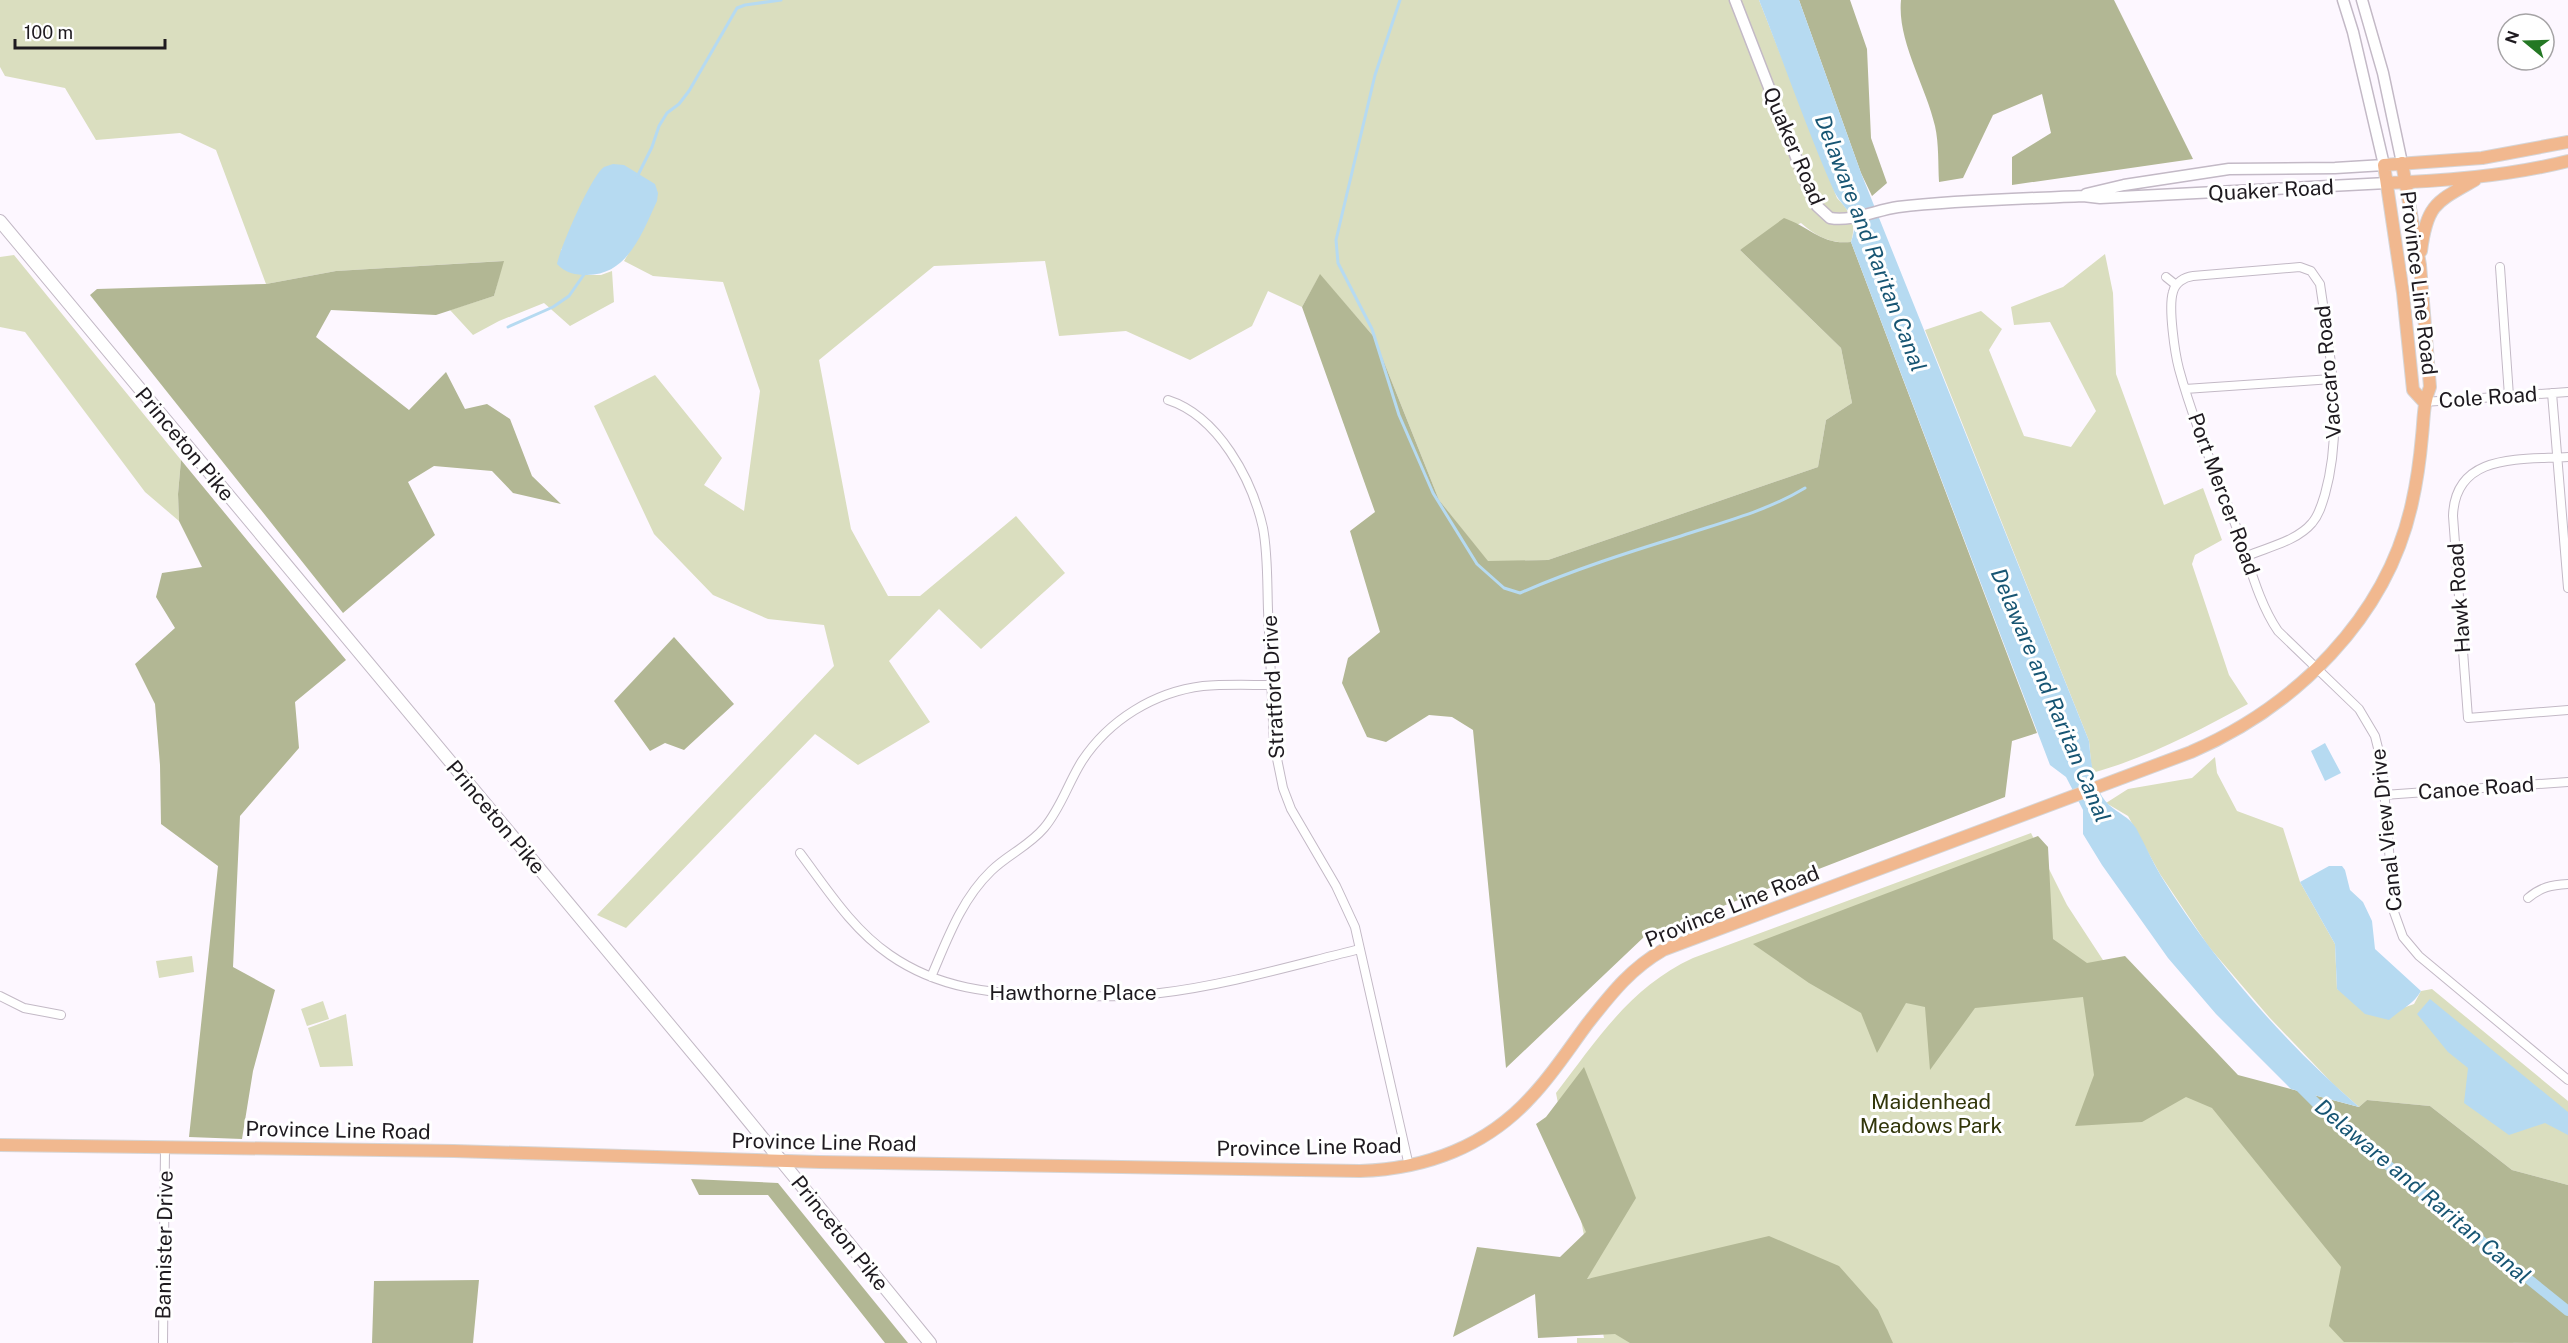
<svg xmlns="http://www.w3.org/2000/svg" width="2568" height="1343" font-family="'Public Sans',sans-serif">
<rect width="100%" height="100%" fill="#fdf7ff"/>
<path fill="#dadebf" d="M0 0H1759L1837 198C1850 211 1857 223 1851 242 1830 244 1816 236 1801 223L1740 250 1841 348 1852 403 1826 420 1818 467 1548 560 1488 562 1439 500 1374 337 1320 275 1302 307 1268 291 1252 326 1190 360 1126 331 1059 336 1045 261 934 266 819 360 851 529 888 596H920L1016 516 1065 573 981 649 939 609 889 661 930 722 858 765 815 734 626 928 597 915 834 666 824 625 768 619 713 595 654 534 594 406 655 375 722 458 704 485 744 511 760 391 723 282 653 276 624 261 645 226 566 243 561 250 583 275H601L612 271 614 302 570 326 544 303 499 321 473 335 450 310 494 296 503 261 336 271 266 284 216 150 180 133 96 140 65 88 5 76 0 67Z
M2105 254 2113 293 2116 374 2164 505 2203 488 2222 540 2195 555 2192 564 2229 675 2248 704C2198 731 2147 758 2092 773L2089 741 1925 330 1981 311 2002 329 1989 350 2024 436 2071 447 2096 411 2050 322 2014 325 2011 307 2063 287Z
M14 255 181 460 178 494 179 521 145 492 25 332 0 327V257Z
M2215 757 2217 773 2237 811 2283 828 2300 882 2335 944 2337 989 2400 1009 2414 1004 2421 991 2432 989 2568 1101V1185L2512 1170 2430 1106 2367 1100 2359 1107 2333 1084 2269 1017 2209 947 2160 874 2128 816 2106 803 2128 789 2192 778Z
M2031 833 2067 905 2118 983 2514 1343H1577V1338H1604L1592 1278 1586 1279 1591 1271 1556 1093C1597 1040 1630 987 1693 958Z
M192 956 194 972 159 978 156 961Z
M323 1001 329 1019 307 1026 301 1009Z
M346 1014 353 1066 320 1067 308 1028Z"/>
<path fill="#b2b794" d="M1799 0H1850L1867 49 1871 138 1887 183 1872 196 1861 173Z
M1901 0H2114L2193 159 2012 185V157L2051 133 2042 94 1993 115 1963 178 1939 182C1938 164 1939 144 1935 126 1926 86 1897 41 1901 0Z
M1784 218C1810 227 1821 245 1851 242L2037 733 2012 741 2005 797 1645 936 1506 1068 1473 730 1452 717 1429 715 1386 742 1367 737 1342 683 1348 658 1380 632 1350 531 1375 512 1302 307 1320 274 1374 337 1439 500 1488 561 1548 560 1818 467 1826 420 1852 403 1841 348 1740 250Z
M504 261 494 296 436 315 331 310 316 337 409 410 446 372 465 409 487 404 510 419 532 476 561 504 513 493 492 471 434 466 408 482 435 535 343 613 90 295 97 289 266 284 336 271Z
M181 460 346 660 295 702 299 748 240 816 233 967 275 990 253 1071 242 1139 189 1137 218 866 161 824 160 765 155 704 135 664 175 628 156 597 162 573 202 567 179 521 178 494Z
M674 637 734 704 684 750 665 743 650 751 614 701Z
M2038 836 2048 847 2053 939 2087 963 2125 956 2238 1075 2359 1107 2367 1100 2430 1106 2512 1170 2568 1185V1343L2344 1342 2329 1326 2341 1267 2212 1108 2186 1097 2142 1122 2075 1126 2094 1075 2083 997 1975 1008 1930 1070 1925 1007 1906 1003 1877 1053 1861 1013 1809 983 1753 944Z
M1584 1067 1636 1198 1587 1279 1769 1236 1839 1266 1878 1310 1893 1343H1630L1615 1334 1538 1338 1535 1294 1453 1337 1477 1247 1560 1257 1586 1232 1536 1124 1546 1117Z
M691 1179 778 1183 908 1343H885L768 1195H699Z
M479 1280 473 1343H372L374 1281Z"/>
<path fill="#b6daf1" d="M1759 0H1799L1861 173 2089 741C2091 762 2093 790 2109 805 2119 814 2128 816 2136 828 2145 844 2152 861 2161 876 2214 962 2283 1041 2359 1107L2291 1089 2216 1014 2168 958 2102 865 2083 834V810L2066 777 2050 765 1851 242C1861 214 1843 211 1833 189 1806 127 1784 63 1759 0Z
M613 164 624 165 655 184 658 193 657 201C642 233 628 275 587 275 576 275 565 273 557 264 560 248 591 176 604 167 605 167 612 164 613 164Z
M2325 743 2341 773 2325 781 2311 751Z
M2329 866H2342L2345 870 2350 890 2363 902 2372 921 2375 949 2421 991C2413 1005 2401 1009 2389 1020L2365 1014 2337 989 2335 944 2300 882Z
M2430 999 2568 1112V1135L2545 1123 2509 1135 2464 1103 2468 1068 2448 1052 2417 1014Z"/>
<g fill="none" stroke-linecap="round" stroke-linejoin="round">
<path stroke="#b6daf1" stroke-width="3" d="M1400 0 1375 75 1336 240 1338 263 1372 329 1399 415 1433 493 1477 564 1504 588 1520 593C1573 570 1626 553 1681 536 1723 522 1767 511 1805 488
M637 177 652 147 659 126 667 113 679 104 689 91 737 8 745 5 781 0
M508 327 553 307 569 296 585 273"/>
<path stroke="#b6daf1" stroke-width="10" d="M2297 1084 2337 1124 2568 1311"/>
<g stroke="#c3b9c6" stroke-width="10">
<path id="minor" d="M2500 267 2509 396
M2166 277 2176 285
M2185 389 2332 379
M2552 393 2568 588
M1168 400C1218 416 1252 479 1263 528 1268 555 1267 583 1268 610 1270 655 1272 699 1274 744L1283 788 1291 809 1336 886 1355 927 1409 1166
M2424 402 2568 392
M2568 457C2522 460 2455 452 2453 516L2468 718 2568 710
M2247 556C2268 547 2297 541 2312 523 2319 515 2322 504 2325 494 2344 426 2330 353 2320 284L2311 271 2300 267 2193 276C2184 277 2175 283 2173 292 2168 307 2175 354 2179 369 2194 424 2217 476 2237 529 2249 562 2258 602 2278 631L2359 709 2375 736 2382 764 2394 912 2403 937 2419 956 2568 1080
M2384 795 2568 782
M800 853C827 889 852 929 890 955 939 989 992 994 1051 995 1087 996 1124 998 1160 993 1227 985 1294 965 1360 949
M2528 898C2541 887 2551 885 2568 884
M931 977C947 940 961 900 991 871 1007 855 1029 846 1044 828 1061 808 1068 783 1082 761 1109 720 1154 692 1203 686 1225 684 1249 685 1271 685
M0 996 24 1008 61 1015
M163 1343 165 1148"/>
</g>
<g stroke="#c3b9c6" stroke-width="13">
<path id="tertiary" d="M1735 0 1808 188 1817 206 1830 218C1852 222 1876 210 1898 207 1959 200 2021 199 2083 196L2100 198 2387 183
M2362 0 2383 73 2402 163
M2086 194 2124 185 2229 169 2335 168 2384 165 2353 32 2343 0"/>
</g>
<g stroke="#c3b9c6" stroke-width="14">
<path id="secondary" d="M0 221 717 1082 930 1343"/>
</g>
<g stroke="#d6d6d7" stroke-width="14">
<path id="primary" d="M2387 183C2448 181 2509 176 2568 161
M2421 251C2427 204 2436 202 2475 180
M2424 402 2413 390 2403 293 2384 165 2482 158 2568 142
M0 1145 454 1151 820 1162 1360 1171C1426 1169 1487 1146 1532 1096 1553 1074 1570 1047 1588 1023 1611 994 1630 969 1663 950L2191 752C2295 707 2387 618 2412 503 2417 481 2420 459 2422 436 2424 418 2423 404 2430 387L2420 265 2402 163"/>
</g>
<use href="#minor" stroke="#fff" stroke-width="8"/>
<use href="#tertiary" stroke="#fff" stroke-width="10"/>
<use href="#secondary" stroke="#fff" stroke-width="12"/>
<use href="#primary" stroke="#f1b88f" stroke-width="12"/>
</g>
<g text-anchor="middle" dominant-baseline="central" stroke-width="6" stroke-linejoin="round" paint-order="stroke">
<g font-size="21" fill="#1e1a1f" stroke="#fff">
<text transform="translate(1794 146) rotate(67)">Quaker Road</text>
<text transform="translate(2271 190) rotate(-3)">Quaker Road</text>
<text transform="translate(2419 283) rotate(83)">Province Line Road</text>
<text transform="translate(2328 372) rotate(-95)">Vaccaro Road</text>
<text transform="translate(2488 397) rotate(-4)">Cole Road</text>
<text transform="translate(185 444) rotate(50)">Princeton Pike</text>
<text transform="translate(2224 494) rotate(70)">Port Mercer Road</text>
<text transform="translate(2459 598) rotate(-94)">Hawk Road</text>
<text transform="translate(1273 687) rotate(-93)">Stratford Drive</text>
<text transform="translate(2476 788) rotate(-4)">Canoe Road</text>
<text transform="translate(496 817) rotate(50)">Princeton Pike</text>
<text transform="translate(2386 830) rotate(-96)">Canal View Drive</text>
<text transform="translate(1732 906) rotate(-22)">Province Line Road</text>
<text x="1073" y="992">Hawthorne Place</text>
<text transform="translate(338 1130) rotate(1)">Province Line Road</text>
<text transform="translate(824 1142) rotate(1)">Province Line Road</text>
<text transform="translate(1309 1147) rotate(-1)">Province Line Road</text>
<text transform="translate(840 1233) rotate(51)">Princeton Pike</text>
<text transform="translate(164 1245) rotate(-89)">Bannister Drive</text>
</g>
<g font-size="21" fill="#32360a" stroke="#fff">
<text x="1931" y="1101">Maidenhead<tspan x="1931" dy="24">Meadows Park</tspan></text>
</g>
<g font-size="22" font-style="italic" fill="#175573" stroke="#fff">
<text transform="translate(1871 243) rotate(69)">Delaware and Raritan Canal</text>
<text transform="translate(2051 695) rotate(67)">Delaware and Raritan Canal</text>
<text transform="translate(2423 1191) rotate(40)">Delaware and Raritan Canal</text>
</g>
</g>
<g transform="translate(2526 42) rotate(289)"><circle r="28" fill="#ffffff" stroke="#a5a3a5" stroke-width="1.5"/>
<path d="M0-4.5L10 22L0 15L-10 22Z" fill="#247824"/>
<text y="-9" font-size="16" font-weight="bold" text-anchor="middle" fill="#1e1a1f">N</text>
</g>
<path d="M15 39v9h150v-9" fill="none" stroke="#1e1a1f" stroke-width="3"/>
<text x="24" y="39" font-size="18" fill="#1e1a1f" stroke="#ffffff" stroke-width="4.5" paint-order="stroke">100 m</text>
</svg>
